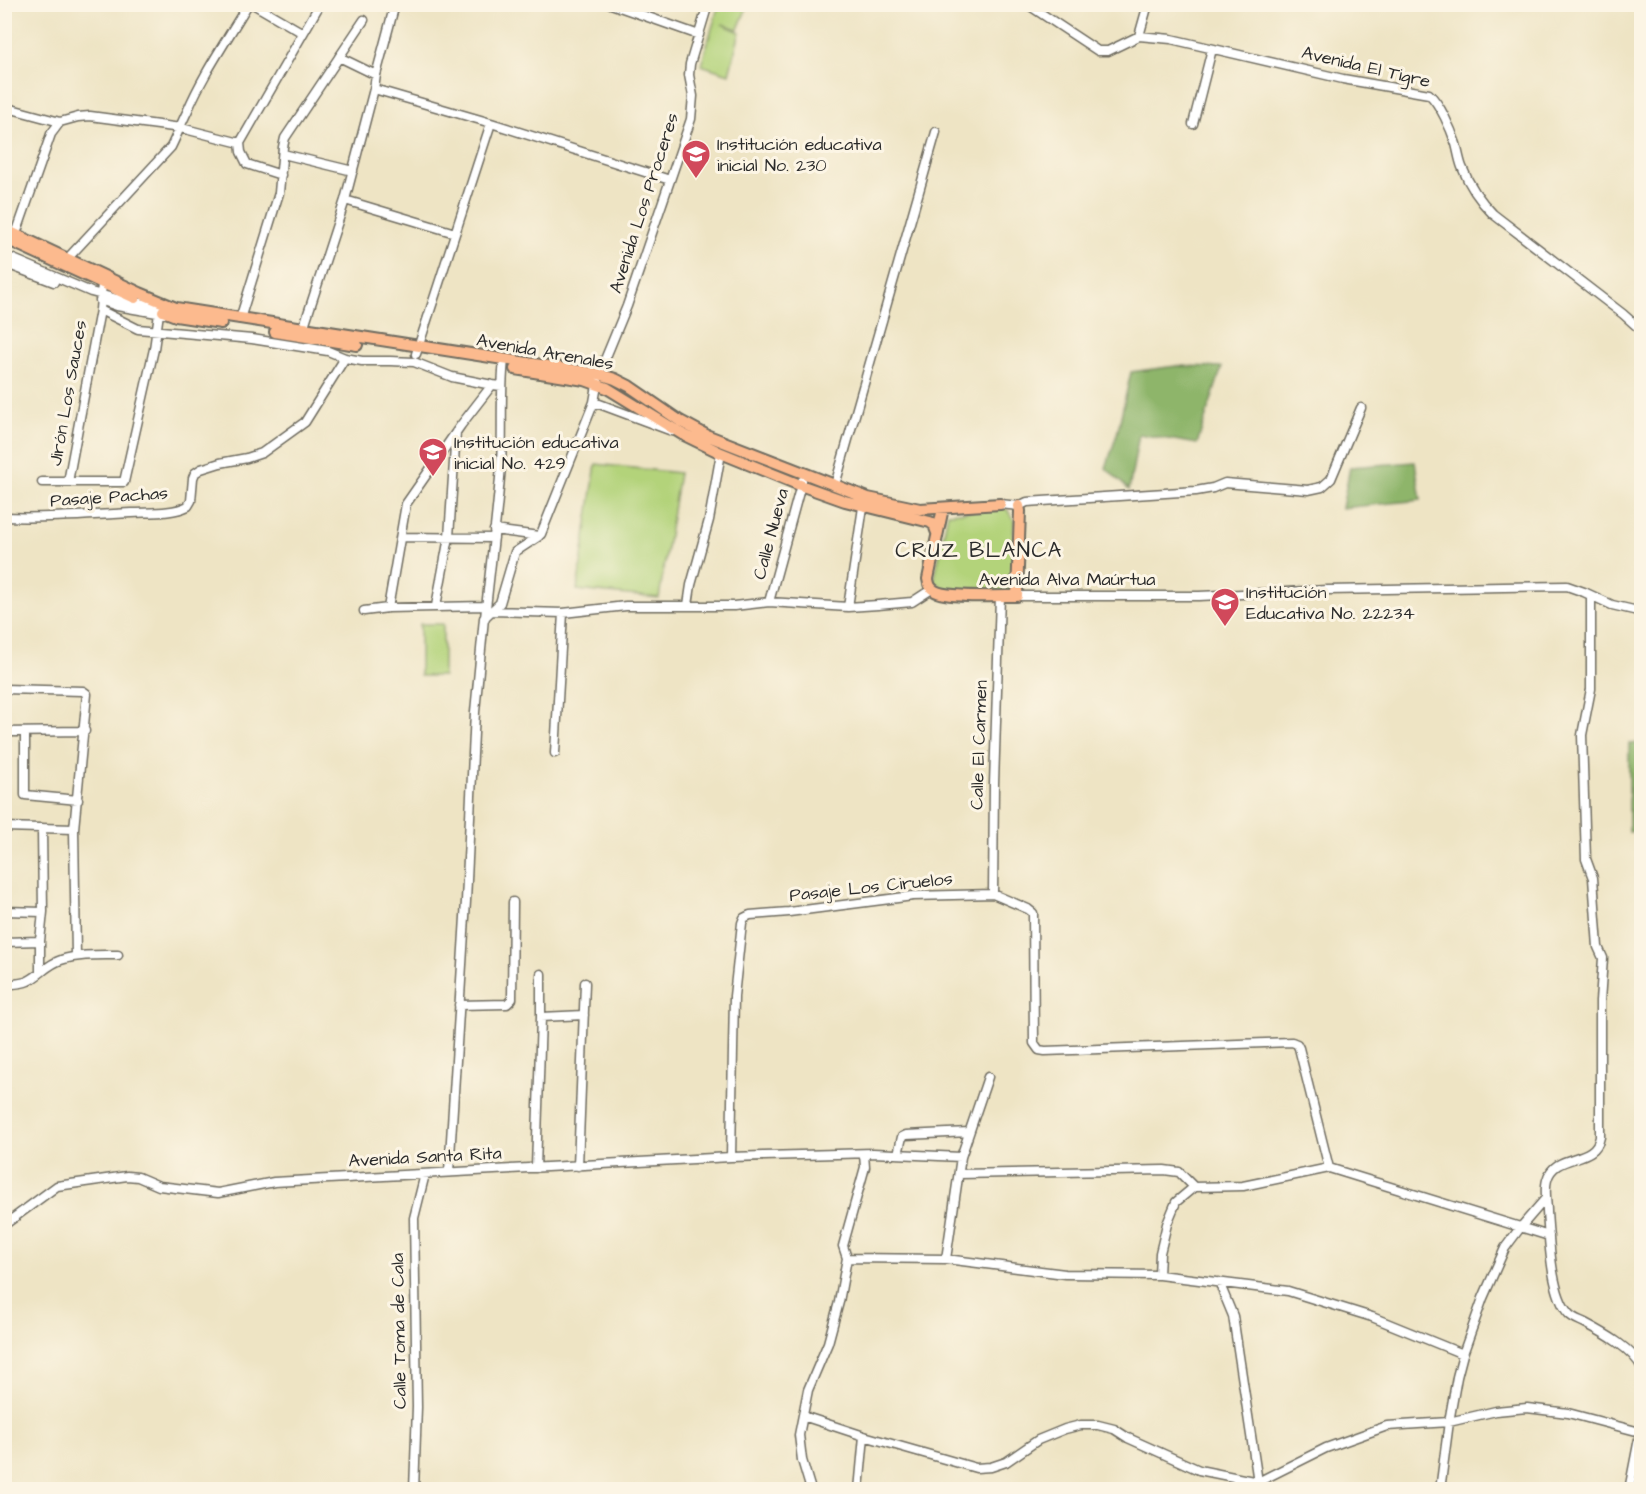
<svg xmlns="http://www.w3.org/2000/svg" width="1646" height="1494" font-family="'Architects Daughter',sans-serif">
<rect width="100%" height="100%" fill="#fcf5e5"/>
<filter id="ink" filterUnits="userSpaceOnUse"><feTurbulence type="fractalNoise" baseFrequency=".0167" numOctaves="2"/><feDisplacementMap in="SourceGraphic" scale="12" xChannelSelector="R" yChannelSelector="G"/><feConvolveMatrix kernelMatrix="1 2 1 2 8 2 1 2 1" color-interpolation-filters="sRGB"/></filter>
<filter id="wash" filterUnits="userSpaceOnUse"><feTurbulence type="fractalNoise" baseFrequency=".008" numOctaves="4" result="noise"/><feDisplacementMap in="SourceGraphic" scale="24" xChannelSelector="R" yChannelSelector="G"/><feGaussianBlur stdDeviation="1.35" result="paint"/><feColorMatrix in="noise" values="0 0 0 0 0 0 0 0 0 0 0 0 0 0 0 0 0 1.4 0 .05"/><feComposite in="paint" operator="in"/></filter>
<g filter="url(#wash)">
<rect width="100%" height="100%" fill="#eee4c4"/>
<path fill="#b3d37a" stroke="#6f7f52" stroke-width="1.5" d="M719 5H748L738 29 722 24 740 32 729 74 701 65Z
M596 464 679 473 659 598 577 590Z
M1006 508 1014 520 1011 592 945 589 934 581 948 513Z
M420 624H443V676H420Z"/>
<path fill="#8eb56a" stroke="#5c704a" stroke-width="1.5" d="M1176 366 1222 367 1197 444 1139 434 1129 490 1106 468 1117 434 1131 372Z
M1415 462 1421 500 1342 508 1350 467Z
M1641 743V830L1629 832V744Z"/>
</g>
<g filter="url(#ink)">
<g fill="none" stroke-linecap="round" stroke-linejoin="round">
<g stroke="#6f6c61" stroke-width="11">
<path id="minor" d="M253 4 303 33
M611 4 699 35
M1027 4 1098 51H1108L1139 36 1171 39 1343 79 1429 94C1440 104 1451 129 1456 144 1458 151 1459 159 1462 167 1469 185 1479 200 1493 214L1623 314 1642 331
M1139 36 1148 4
M339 57 376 75
M374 89 491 123 670 180
M4 107 60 122 78 117 90 116 181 128 240 143
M1193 124 1212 49
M240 143 320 4
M240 143 241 152 247 164 281 175
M283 154 353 171
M345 200 455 233
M16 234 51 134 60 122
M4 255 91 292 117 299 164 307
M68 258 171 147C177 135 181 124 187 112 203 74 227 40 248 4
M4 263 54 282
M100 300 117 306 163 314
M100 310 138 329 252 339 328 351 345 358 362 361H390L414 362 452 377 492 385
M240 319 279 193 283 147 285 138 364 20
M303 329 345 200 374 89 376 75 395 4
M416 354 491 123
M594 402 672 431
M42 482H124L154 349 160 306
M68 482 100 310 102 283
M835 485 936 132
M1000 504 1019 506 1027 502 1196 491 1213 488 1225 483 1308 490 1322 487 1331 479 1361 408
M4 517C47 519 89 515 132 513 150 512 172 514 188 506L191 501 193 478 195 473 201 469 220 463 247 458 262 453 305 422 345 358
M494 530 539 536
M401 537 494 538
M1017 596H1199L1328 590 1567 586 1584 592 1612 605 1642 612
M1591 596V689L1582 735 1586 859 1593 878 1598 947 1603 958 1600 1001V1137C1595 1165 1554 1152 1547 1180 1544 1190 1547 1202 1547 1212 1549 1238 1551 1295 1569 1314 1574 1319 1579 1320 1585 1323 1604 1333 1633 1349 1642 1368
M769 602 802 481
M688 605 691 585 709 520 721 453
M436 606 449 537 456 432
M848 607 863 507
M388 608 406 504 461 425 492 385 502 386
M364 611 388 608 485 606
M493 611 563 613 626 606H734L769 602 848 607 878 605 912 602 932 589
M485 618C490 568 497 517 501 466 503 431 500 395 504 360
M4 689 83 691 87 694 74 829 76 956
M4 732 85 731
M25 732V795L78 800
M555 753 563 613
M4 827 74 829
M993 894 994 784 1000 596
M4 911 43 912
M4 942 40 941
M40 972V941L43 912 42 828
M4 985C12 984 21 984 28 981 40 975 48 964 61 960 79 954 99 955 118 955
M459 1005 507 1004 512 999 513 902
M541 1017 584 1015
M898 1154 902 1137 906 1135 969 1132
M731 1157 734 996 742 923 744 918 750 915 789 912 913 896 993 894 1028 909 1033 913 1034 1043 1039 1050 1045 1051 1292 1042 1297 1044 1299 1048 1329 1168
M578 1166 585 983
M536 1168 541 1017V974
M449 1172 466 901 475 712 484 618 500 603 515 552 538 537 541 534 594 402 599 374 627 306 691 119 693 96 689 75 690 64 708 4
M959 1174 1164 1170 1179 1172 1194 1187
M4 1225 57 1186 127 1176 138 1177 159 1186 218 1193 274 1182 731 1157 873 1153 961 1157
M847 1258 946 1259 1065 1274 1159 1275 1288 1291 1372 1317 1463 1354
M946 1259 961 1157 988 1077
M1159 1275 1160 1253 1167 1224 1176 1202 1194 1187 1243 1186 1329 1168 1549 1236
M1219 1282 1233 1316 1258 1482V1490
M803 1416 864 1436 976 1468 991 1467 1006 1462 1038 1440 1065 1429 1081 1425H1098L1114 1429 1128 1438 1199 1470 1258 1482 1326 1448 1387 1426 1449 1422 1496 1411 1527 1408 1568 1413 1640 1432
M414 1490 417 1407 414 1218 425 1174
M811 1490 802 1460 799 1435 808 1390 828 1343 839 1302 847 1258 843 1246 865 1167 864 1154
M859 1490 864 1436
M1440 1490 1449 1422 1457 1377 1463 1354 1483 1298 1505 1248 1520 1228 1546 1198
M1629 1490 1642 1423"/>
</g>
<g stroke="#6f6c61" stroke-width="14">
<path id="major" d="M4 229 140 293 176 308 599 374 615 379 629 386 680 421 706 435 868 498 920 509 1000 504
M4 238 135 298
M163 311 176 316 221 323
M275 332 357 345
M515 369 585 380 607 388 682 434 721 453 800 485 845 501 930 522 934 525 937 533
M943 508 928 579C929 585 930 588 935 591 946 598 1001 596 1017 596L1020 511 1019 506"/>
</g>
<use href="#minor" stroke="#fff" stroke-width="8"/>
<use href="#major" stroke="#fcba8e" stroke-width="10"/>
</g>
</g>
<defs>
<g id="school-pin" transform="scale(1.5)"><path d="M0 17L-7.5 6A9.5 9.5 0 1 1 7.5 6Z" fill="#d1495b" stroke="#fcf5e5"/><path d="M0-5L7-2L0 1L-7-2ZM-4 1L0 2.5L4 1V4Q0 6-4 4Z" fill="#fff"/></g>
</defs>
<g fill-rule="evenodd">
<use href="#school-pin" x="696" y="154"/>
<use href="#school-pin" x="433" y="452"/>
<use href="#school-pin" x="1225" y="602"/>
</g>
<g text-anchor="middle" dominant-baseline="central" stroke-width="6" stroke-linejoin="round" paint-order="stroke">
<g font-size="18" fill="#2b2b2b" stroke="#fcf5e5">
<text transform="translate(1366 67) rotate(13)">Avenida El Tigre</text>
<text transform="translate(644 203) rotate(-72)">Avenida Los Proceres</text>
<text transform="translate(545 352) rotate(10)">Avenida Arenales</text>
<text transform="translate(68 393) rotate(-80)">Jirón Los Sauces</text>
<text transform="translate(109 497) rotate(-4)">Pasaje Pachas</text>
<text transform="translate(771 534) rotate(-75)">Calle Nueva</text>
<text x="1067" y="579">Avenida Alva Maúrtua</text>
<text transform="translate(979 745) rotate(-88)">Calle El Carmen</text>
<text transform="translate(871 887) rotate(-6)">Pasaje Los Ciruelos</text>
<text transform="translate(425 1157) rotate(-3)">Avenida Santa Rita</text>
<text transform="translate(399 1331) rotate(-91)">Calle Toma de Cala</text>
</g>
<g font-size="18" fill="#2b2b2b" stroke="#fcf5e5" text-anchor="start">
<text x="717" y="144">Institución educativa<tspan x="717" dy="21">inicial No. 230</tspan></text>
<text x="454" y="442">Institución educativa<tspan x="454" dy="21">inicial No. 429</tspan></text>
<text x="1246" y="592">Institución<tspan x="1246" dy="21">Educativa No. 22234</tspan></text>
</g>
<g font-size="21" letter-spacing="1.5" fill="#2b2b2b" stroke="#fcf5e5">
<text x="979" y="550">CRUZ BLANCA</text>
</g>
</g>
<rect width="1646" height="1494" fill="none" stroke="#fcf5e5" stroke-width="24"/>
</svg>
